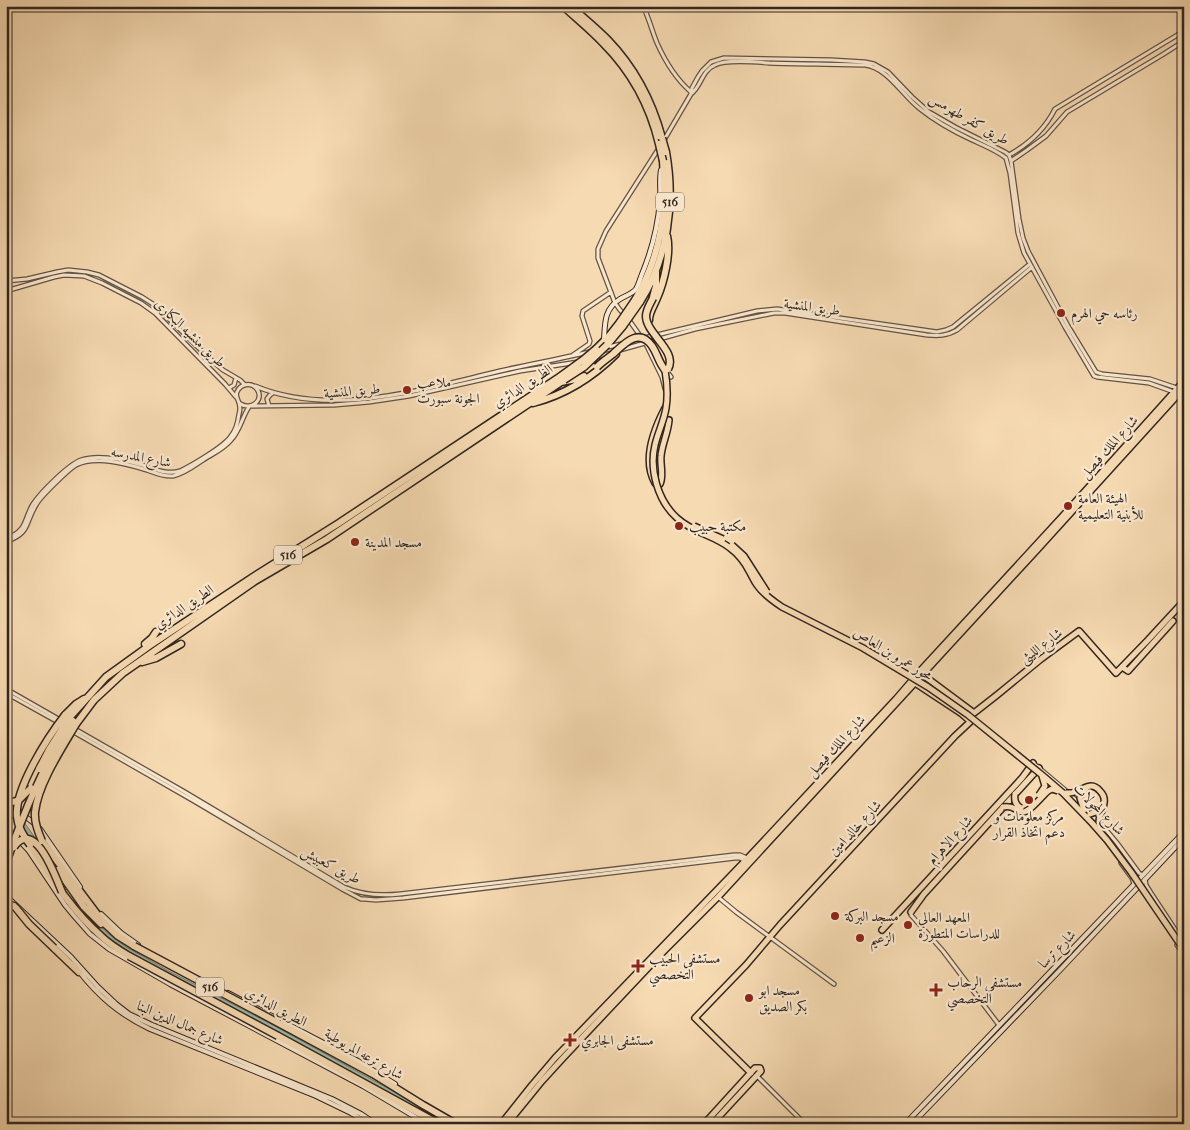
<svg xmlns="http://www.w3.org/2000/svg" width="1190" height="1130" font-family="'IM FELL French Canon',Amiri,serif">
<rect width="100%" height="100%" fill="#f6dab2"/>
<filter id="stains"><feTurbulence type="fractalNoise" baseFrequency=".004" numOctaves="4"/><feColorMatrix values="0 0 0 0 .2 0 0 0 0 .09 0 0 0 0 .02 0 0 0 .5 -.17"/></filter>
<radialGradient id="worn" r=".72"><stop offset=".6" stop-color="#630" stop-opacity="0"/><stop offset="1" stop-color="#630" stop-opacity=".3"/></radialGradient>
<path fill="#9dbba8" stroke="#737f72" d="M6 808 12 809 19 815 86 910 98 924 110 935 126 947 167 970 271 1024 391 1090 447 1124H439L171 977 116 944 98 931 85 915 56 873 13 815 6 812Z"/>
<g fill="none" stroke-linecap="round" stroke-linejoin="round">
<g stroke="#645345" stroke-width="5.5">
<path id="tertiary" d="M643 6C649 18 652 31 657 43 665 61 676 79 691 92
M691 94C701 87 702 70 715 65 727 59 755 62 769 63 801 64 833 64 865 65 888 68 902 95 919 108 935 121 953 131 972 140 983 145 996 150 1006 158L1010 173 1018 233 1024 253 1065 327 1094 376 1097 377 1149 383 1174 392
M664 140 691 94 692 88 698 77 702 71 711 62 724 58 831 60 865 62 874 64 888 72 912 97 929 112 955 127 1005 152 1009 155 1011 161 1019 219 1023 238 1028 251 1068 326 1096 372 1102 374 1150 379 1177 388
M1009 155C1029 144 1045 129 1055 109L1184 31
M1011 161 1027 150 1046 136 1067 112 1162 55 1184 41
M6 281 27 279 57 272 68 270 87 272 99 275 142 297 156 306 209 358 223 370 240 380 245 385
M6 291 54 277 64 275 84 276 102 283 141 303 155 313 225 384 236 397
M625 315 620 310 615 303 598 258V249L606 231 659 148
M629 320 641 337
M644 338 757 311 777 309 937 332 946 330 953 327 1030 264
M645 342 662 377 665 389
M608 347 621 344
M620 350 695 329 774 313H785L927 335C938 336 947 336 957 330L1032 267
M573 355 589 344 590 341 582 316 583 311 611 292
M596 357 612 353
M665 374 668 373 671 377
M255 386C332 418 423 389 500 371 530 364 560 359 589 352
M229 388 234 385 236 378
M252 406 334 405 369 402 409 396 520 371 578 362
M269 406 267 399 270 395 273 393
M6 539C28 530 23 521 33 504 41 492 68 465 81 460 99 454 125 460 142 465 155 469 166 475 180 471 191 466 225 446 231 436 236 430 238 422 239 414 240 411 240 406 239 403 238 399 235 396 237 392 240 384 251 382 256 388 266 399 251 412 239 403
M6 542C31 532 24 525 36 505 40 497 68 470 76 465 96 455 127 464 147 470 155 473 164 477 173 476 184 474 194 466 203 460 212 454 224 449 231 440 240 431 242 417 249 407
M6 689 62 721
M6 693 58 722
M73 728 183 791 344 887C362 895 381 896 400 894L734 855H740L747 858
M72 731 194 801 342 889 361 899H364L376 900 403 898 735 858H740L745 861
M1033 763 1064 789 1102 825 1117 843 1139 873 1143 875
M1121 863 1132 878 1134 884
M1145 879 1146 885 1151 893 1184 943
M718 897 736 912 834 984
M911 912V915L943 951 999 1025
M1177 945 1184 954
M757 1076 805 1124"/>
</g>
<g stroke="#332621" stroke-width="6">
<path id="secondary" d="M604 340C605 323 604 309 620 299 625 296 632 294 636 289 639 284 640 279 642 274 652 250 658 227 660 200 661 190 659 180 661 170
M6 804 26 817 35 824
M6 824 15 809
M6 829 16 837 29 851 65 905 75 917 90 934 109 949 170 984 363 1086 427 1124
M40 829 80 887
M6 896 71 957 98 987 116 1004 129 1014 150 1024 332 1099 361 1114 376 1124
M101 914 121 933 138 945
M78 970C99 997 119 1014 150 1029L316 1096 351 1113 369 1124
M228 993 358 1061 395 1084
M905 1124 1184 832
M912 1124 1061 969 1184 838"/>
</g>
<g stroke="#332621" stroke-width="8">
<path id="primary" d="M655 483C642 460 654 429 665 408
M660 484C664 476 660 465 661 456 662 444 668 433 669 420
M1122 667 1128 671 1173 621
M923 675 974 713 997 695 1041 659 1079 631 1116 673 1148 640 1184 601
M911 912 924 894 1039 768
M882 930 1022 778 1033 763
M751 1073 695 1018 746 965 780 925 955 736 970 722V721L962 714 915 683
M501 1124 532 1085 555 1058 745 861 896 699 921 670 1060 519 1184 381
M507 1124 542 1081 563 1058 662 953 718 897 1037 550 1184 388
M704 1124 755 1068H760L761 1071 712 1124"/>
</g>
<g stroke="#332621" stroke-width="9">
<path id="motorway" d="M563 6C576 18 591 30 603 43 631 71 650 106 659 144
M570 6C583 17 596 28 608 40 635 68 652 101 662 138
M653 297 656 286V272
M635 300C661 255 667 212 663 161
M640 302C668 258 675 203 666 152
M649 320C649 312 654 306 657 298 664 282 671 253 667 236
M607 345 623 326
M596 349 609 336 620 322
M561 382 576 379 584 376
M533 403C564 395 593 377 616 354
M145 644 152 638 156 632
M142 662 156 658 181 644
M65 715 76 704 84 699
M69 718 106 677 149 646 253 577 339 523 561 376
M76 724 94 700 123 673 255 581 327 539 564 380
M42 841 103 922 118 936 134 946
M30 845C51 877 72 911 101 936 109 944 119 950 129 956
M58 870 84 907 101 924
M54 948 79 972
M286 1027 373 1074 423 1105 456 1124
M278 1036 439 1124"/>
</g>
<use href="#tertiary" stroke="#f9e7cd" stroke-width="3"/>
<use href="#secondary" stroke="#f9e7cd" stroke-width="4"/>
<use href="#primary" stroke="#f6dab2" stroke-width="5"/>
<use href="#motorway" stroke="#f6dab2" stroke-width="6"/>
<g stroke="#332621" stroke-width="8" stroke-linecap="butt">
<path id="primary-bridge" d="M665 370C667 382 668 396 666 408 664 421 658 432 655 445 649 470 658 501 677 518 693 533 714 535 730 548 738 554 745 563 749 571 752 576 754 581 757 585 763 594 773 601 782 607L863 648 928 687 968 715 1042 775 1063 793 1092 823 1107 840 1131 872 1184 950
M694 526 723 539
M732 545 744 556 767 592
M1066 793C1067 793 1073 793 1074 792 1084 790 1091 780 1100 791 1103 794 1105 798 1104 803 1104 810 1099 814 1099 822
M1015 794C1014 800 1015 805 1021 808
M1039 795 1045 786 1042 776
M1003 807C1015 805 1015 811 1023 812 1030 812 1042 796 1048 791L1052 789 1058 791
M1084 810 1080 798 1081 793 1086 789
M1090 814 1096 812 1100 807"/>
</g>
<g stroke="#332621" stroke-width="9" stroke-linecap="butt">
<path id="motorway-bridge" d="M662 138 666 152
M659 144 663 161
M653 298C650 304 646 310 646 316 646 334 678 351 668 369
M620 322 635 300
M623 326 640 302
M597 367C602 362 608 358 613 354 624 344 639 327 652 346 657 353 659 363 665 370
M561 376 583 360 596 349
M564 380 584 367 607 345
M39 769 50 748 69 718
M6 804 19 800 31 788
M42 841C38 832 34 822 35 812 38 784 62 748 76 724
M30 845C24 836 18 828 17 817 14 789 48 737 65 715
M14 847C35 817 56 878 62 892
M6 863C24 812 43 765 73 721
M6 904 14 906 16 908 29 924 54 948
M134 946 286 1027
M129 956 278 1036"/>
</g>
<use href="#primary-bridge" stroke="#f6dab2" stroke-width="5"/>
<use href="#motorway-bridge" stroke="#f6dab2" stroke-width="6"/>
</g>
<g fill="#8f2418" stroke="#f9e7cd" stroke-width="2">
<circle cx="1061" cy="313" r="5"/>
<circle cx="407" cy="390" r="5"/>
<circle cx="1068" cy="506" r="5"/>
<circle cx="679" cy="526" r="5"/>
<circle cx="355" cy="542" r="5"/>
<circle cx="1029" cy="800" r="5"/>
<circle cx="835" cy="916" r="5"/>
<circle cx="908" cy="925" r="5"/>
<circle cx="860" cy="938" r="5"/>
<path d="M635.5 958.5h5v5h5v5h-5v5h-5v-5h-5v-5h5z"/>
<path d="M933.5 982.5h5v5h5v5h-5v5h-5v-5h-5v-5h5z"/>
<circle cx="749" cy="998" r="5"/>
<path d="M567.5 1032.5h5v5h5v5h-5v5h-5v-5h-5v-5h5z"/>
</g>
<g text-anchor="middle" dominant-baseline="central" stroke-width="4.5" stroke-linejoin="round" paint-order="stroke">
<g fill="#f9e7cd" stroke="#6e6055" stroke-width="1">
<rect x="656" y="192.5" width="28" height="19" rx="4"/>
<rect x="274" y="545.5" width="28" height="19" rx="4"/>
<rect x="196" y="977.5" width="28" height="19" rx="4"/>
</g>
<g font-size="12" font-weight="bold" fill="#332621">
<text x="670" y="202">516</text>
<text x="288" y="555">516</text>
<text x="210" y="987">516</text>
</g>
<g font-size="14" fill="#332621" stroke="#f9e7cd">
<text transform="translate(969 119) rotate(30)">طريق كفر طهرمس</text>
<text transform="translate(812 307) rotate(8)">طريق المنشية</text>
<text transform="translate(190 333) rotate(44)">طريق منشيه البكارى</text>
<text transform="translate(523 386) rotate(-33)">الطريق الدائري</text>
<text transform="translate(352 391) rotate(-5)">طريق المنشية</text>
<text transform="translate(1109 447) rotate(-48)">شارع الملك فيصل</text>
<text transform="translate(141 457) rotate(11)">شارع المدرسه</text>
<text transform="translate(184 607) rotate(-34)">الطريق الدائري</text>
<text transform="translate(1041 646) rotate(-37)">شارع الليثى</text>
<text transform="translate(893 654) rotate(31)">محور عمرو بن العاص</text>
<text transform="translate(836 746) rotate(-47)">شارع الملك فيصل</text>
<text transform="translate(1099 809) rotate(46)">شارع المحولات</text>
<text transform="translate(855 828) rotate(-47)">شارع خالد امين</text>
<text transform="translate(950 840) rotate(-48)">شارع الاهرام</text>
<text transform="translate(331 865) rotate(28)">طريق كعبيش</text>
<text transform="translate(1057 949) rotate(-46)">شارع ترسا</text>
<text transform="translate(276 1007) rotate(28)">الطريق الدائري</text>
<text transform="translate(180 1023) rotate(23)">شارع جمال الدين البنا</text>
<text transform="translate(364 1054) rotate(30)">شارع ترعه المريوطية</text>
</g>
<g font-size="14" fill="#332621" stroke="#f9e7cd" text-anchor="start">
<text x="1071" y="313">رئاسه حي الهرم</text>
<text x="417" y="382">ملاعب<tspan x="417" dy="16">الجونة سبورت</tspan></text>
<text x="1078" y="498">الهيئة العامة<tspan x="1078" dy="16">للأبنية التعليمية</tspan></text>
<text x="689" y="526">مكتبة حبيب</text>
<text x="365" y="542">مسجد المدينة</text>
<text x="1029" y="816" text-anchor="middle">مركز معلومات و<tspan x="1029" dy="16">دعم اتخاذ القرار</tspan></text>
<text x="845" y="916">مسجد البركة</text>
<text x="918" y="917">المعهد العالي<tspan x="918" dy="16">للدراسات المتطورة</tspan></text>
<text x="870" y="938">الزعيم</text>
<text x="649" y="958">مستشفى الحبيب<tspan x="649" dy="16">التخصصي</tspan></text>
<text x="947" y="982">مستشفى الرحاب<tspan x="947" dy="16">التخصصي</tspan></text>
<text x="759" y="990">مسجد ابو<tspan x="759" dy="16">بكر الصديق</tspan></text>
<text x="581" y="1040">مستشفى الجابري</text>
</g>
</g>
<rect width="1190" height="1130" fill="none" stroke="#f6dab2" stroke-width="25"/>
<rect x="8" y="8" width="1175" height="1115" fill="none" stroke="#332621" stroke-width="2.5"/>
<rect x="12" y="12" width="1165" height="1105" fill="none" stroke="#332621"/>
<rect width="100%" height="100%" filter="url(#stains)"/>
<rect width="100%" height="100%" fill="url(#worn)"/>
</svg>
